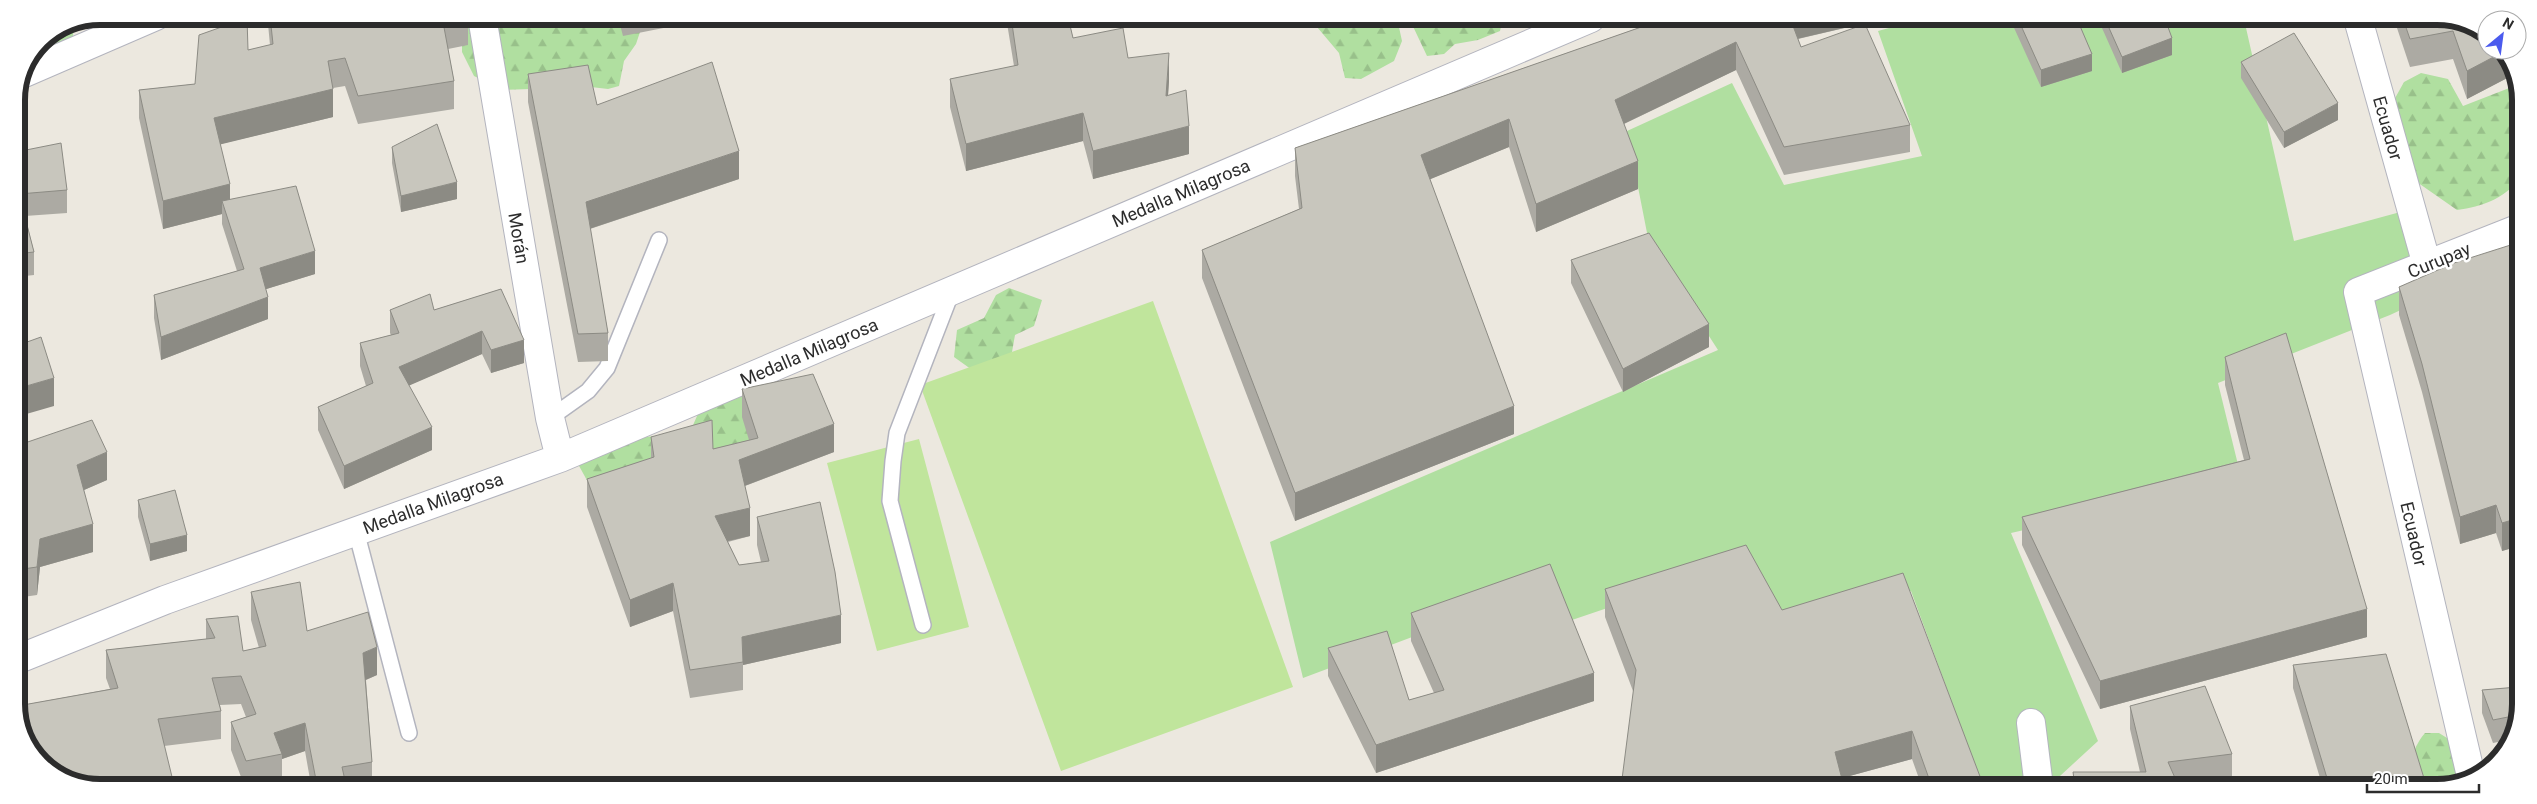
<svg xmlns="http://www.w3.org/2000/svg" width="2537" height="804" font-family="Roboto,sans-serif">
<defs>
<pattern id="forest-firs" width="22" height="20" patternUnits="userSpaceOnUse" patternTransform="scale(1.25)"><rect width="22" height="20" fill="#b0dfa0"/><path d="M5 1l3.5 6h-7zM16 11l3.5 6h-7z" fill="#98c08a"/></pattern>
</defs>
<rect width="100%" height="100%" fill="#ece8df"/>
<path fill="#b0dfa0" d="M1922 19H2244L2294 241 2404 211 2433 295 2390 315 2218 383 2242 481 2011 533 2098 741 2048 787H1983L1911 591 1788 629 1749 560 1572 620 1556 583 1303 678 1270 542 1718 350 1649 243 1627 131 1732 83 1784 185 1922 156 1878 31Z"/>
<path fill="url(#forest-firs)" d="M487 17H623L640 32 636 44 624 61 619 86 608 89 591 87 503 90 474 76 462 52V31Z
M1318 18H1397L1402 41 1394 61 1361 79 1345 78 1339 53 1317 27Z
M1409 18H1503L1500 31 1478 40 1455 44 1444 54 1427 56Z
M74 21 73 37 45 64 23 68C35 49 50 26 74 21Z
M2421 73 2448 79 2463 106 2517 85 2521 95 2520 180C2500 200 2484 206 2457 210L2414 180 2394 100 2404 82Z
M1009 288 1042 300 1034 326 1015 335 1012 352 1002 366 975 372 954 357 957 330 984 318 996 295Z
M703 393 763 394 751 446 724 454 712 448 589 484 578 464C617 446 643 428 687 439L697 416Z
M2425 733H2439L2479 758 2485 771 2437 788H2407C2410 768 2411 749 2425 733Z"/>
<path fill="#c0e59c" d="M1153 301 1293 687 1061 771 920 385Z
M919 439 969 627 877 651 827 463Z"/>
<g fill="none" stroke-linecap="round" stroke-linejoin="round">
<g stroke="#b3b4be" stroke-width="18">
<path id="service" d="M550 418 588 391 607 368 659 240
M356 531 409 733
M923 625 890 501 893 461 897 433 952 291"/>
</g>
<g stroke="#b3b4be" stroke-width="30">
<path id="minor" d="M482 17 550 418 560 458
M2358 19 2427 265
M22 74 156 16
M16 660 165 600 560 458 1591 18
M2031 723 2039 787
M2471 776 2358 292 2520 228"/>
</g>
<use href="#service" stroke="#fff" stroke-width="15"/>
<use href="#minor" stroke="#fff" stroke-width="28"/>
</g>
<path fill="#acaaa3" d="M268 16 319 17 320 25 468 18V45L448 49 454 81V109L358 124 345 86 333 88V117L220 144 230 199 315 274 266 289 268 319 161 360 154 318V295L237 271 222 224V214L163 229 139 118V90L195 84 248 50 270 45 268 24Z
M618 17H709V19L623 36Z
M1006 17H1068L1073 38 1128 58 1169 81 1168 95 1189 154 1093 179 1083 141 966 171 950 107V79L1014 66Z
M1667 18H1887L1798 39 1801 47 1910 125V152L1784 175 1736 70 1624 124 1638 189 1536 232 1509 147 1430 179 1514 434 1295 521 1202 278V250L1299 209 1295 176V148Z
M2010 19H2077L2092 71 2041 87Z
M2098 19H2165L2172 55 2122 73Z
M2394 19H2459L2502 50 2513 75 2467 99 2453 59 2410 67Z
M2241 62 2338 120 2284 148 2241 78Z
M528 74 597 105 739 179 590 229 608 333V361L578 362 528 102Z
M392 147 457 199 401 212 392 163Z
M16 152 67 190V213L25 216 34 252V275L16 277Z
M2520 242 2519 546 2502 551 2496 533 2460 544 2422 392 2399 315V287Z
M1571 260 1709 347 1623 392 1571 283Z
M501 289 524 363 491 373 482 354 409 385 432 450 344 489 318 430V407L366 386 360 366V343L391 335 390 333V310H434Z
M2225 357 2367 637 2100 709 2022 545V517L2244 460 2225 385Z
M742 389 834 452 745 486 750 536 728 542 739 565 761 562 757 545V517L841 643 743 665V690L690 698 673 611 630 627 587 507V479L651 458V437L713 449 749 440 742 417Z
M16 446 107 480 84 490 93 552 40 567 37 595 16 598Z
M138 500 187 551 150 561 138 517Z
M1605 589 1782 610 1984 787H1922L1912 759 1842 778 1633 691 1605 617Z
M251 592 307 631 377 675 366 680 372 762V785H311L305 751 282 759V782L266 785H244L231 750V722L246 717 241 704 220 705 221 711V739L164 746 173 785 23 705 110 689 106 678V650L206 639V619L243 651 259 648 251 620Z
M1411 613 1594 701 1376 773 1328 676V648L1409 700 1434 693 1411 641Z
M2293 665 2427 788H2323L2293 688Z
M2518 687V726L2508 740 2493 743 2482 713V690Z
M2130 706 2232 754V777L2177 784 2179 787H2073V772H2140L2130 729Z"/>
<path fill="#8c8b84" d="M1086 17 1098 18 1086 20Z
M1788 18H1887L1788 41Z
M2172 38V55L2122 73V57Z
M1736 42V70L1615 128V100Z
M2503 52 2513 75 2467 99V71Z
M1169 53V81L1166 124V96Z
M2092 54V71L2041 87V70Z
M333 89V117L214 146V118Z
M2338 103V120L2284 148V132Z
M1083 113V141L966 171V144Z
M1509 119V147L1421 183V155Z
M1189 126V154L1093 179V151Z
M739 151V179L586 230V202Z
M1638 161V189L1536 232V204Z
M457 182V199L401 212V196Z
M230 184V212L222 201V214L163 229V201Z
M315 251V274L260 291V268Z
M268 297V319L161 360V337Z
M1709 324V347L1623 392V369Z
M482 331V354L399 390V367Z
M524 340V363L491 373V350Z
M54 378V406L16 417V389Z
M1514 406V434L1295 521V493Z
M834 424V452L739 488V460Z
M432 427V450L344 489V466Z
M107 452V480L77 493V465Z
M2496 505V533L2460 544V517Z
M750 508V536L715 544V516Z
M2519 518V546L2502 551V523Z
M93 524V552L40 567 37 595V567L40 539Z
M187 535V551L150 561V544Z
M673 583V611L630 627V600Z
M2367 609V637L2100 709V681Z
M841 615V643L743 665 742 637Z
M377 647V675L363 681V653Z
M1594 673V701L1376 773V745Z
M305 723V751L282 759V754L274 733Z
M1912 731V759L1835 780V752Z
M173 781V785H157Z"/>
<path fill="#c8c6bd" stroke="#8c8b84" d="M270 16 319 17 320 25 341 17H468V18L443 22 454 81 358 96 345 58 328 61 333 89 214 118 230 184 163 201 139 90 195 84 199 35 247 18 248 50 273 44Z
M1011 17H1068L1073 38 1123 28 1128 58 1169 53 1166 96 1186 90 1189 126 1093 151 1083 113 966 144 950 79 1018 65Z
M1667 18H1790L1801 47 1865 24 1910 125 1784 147 1736 42 1615 100 1638 161 1536 204 1509 119 1421 155 1514 406 1295 493 1202 250 1302 208 1295 148Z
M2018 19H2077L2092 54 2041 70Z
M2105 19H2165L2172 38 2122 57Z
M2403 19H2459L2487 37V50H2502L2503 52 2467 71 2453 31 2410 39Z
M2294 33 2338 103 2284 132 2241 62Z
M712 62 739 151 586 202 608 333 578 334 528 74 588 65 597 105Z
M437 124 457 182 401 196 392 147Z
M61 143 67 190 19 194 34 252 16 254V152Z
M296 186 315 251 260 268 268 297 161 337 154 295 244 269 222 201Z
M1649 233 1709 324 1623 369 1571 260Z
M2520 242 2519 518 2502 523 2496 505 2460 517 2422 364 2399 287 2454 263Z
M501 289 524 340 491 350 482 331 399 367 432 427 344 466 318 407 373 383 360 343 399 333 390 310 430 294 434 310Z
M2286 333 2367 609 2100 681 2022 517 2250 459 2225 357Z
M41 337 54 378 16 389V346Z
M813 374 834 424 739 460 750 508 715 516 739 565 769 561 757 517 820 502 835 572 841 615 742 637 743 662 690 670 673 583 630 600 587 479 654 457 651 437 712 420 713 449 758 438 742 389Z
M92 420 107 452 77 465 93 524 40 539 37 567 16 570V446Z
M175 490 187 535 150 544 138 500Z
M1746 545 1782 610 1903 573 1984 787H1932L1912 731 1835 752 1844 787H1621L1636 670 1605 589Z
M1550 564 1594 673 1376 745 1328 648 1387 631 1409 700 1444 690 1411 613Z
M300 582 307 631 368 612 377 647 363 653 372 762 342 767 346 785H317L305 723 274 733 282 754 246 761 231 722 256 714 241 676 212 678 221 711 158 719 173 781 157 785H78L34 755 16 709V694L22 693 23 705 118 688 106 650 215 638 206 619 238 616 243 651 266 646 251 592Z
M2386 654 2427 788H2330L2293 665Z
M2205 686 2232 754 2168 762 2179 787H2075L2073 772H2146L2130 706Z
M2518 687V715L2493 720 2482 690Z"/>
<g text-anchor="middle" dominant-baseline="central" stroke-width="5" stroke-linejoin="round" paint-order="stroke">
<g font-size="18" fill="#2c2c2c" stroke="#fff">
<text transform="translate(2388 128) rotate(74)">Ecuador</text>
<text transform="translate(1181 193) rotate(-23)">Medalla Milagrosa</text>
<text transform="translate(519 238) rotate(80)">Morán</text>
<text transform="translate(2439 260) rotate(-22)">Curupay</text>
<text transform="translate(809 352) rotate(-23)">Medalla Milagrosa</text>
<text transform="translate(433 503) rotate(-20)">Medalla Milagrosa</text>
<text transform="translate(2414 534) rotate(77)">Ecuador</text>
</g>
</g>
<path d="M0 0H2537V804H0ZM100 25H2437A75 75 0 0 1 2512 100V704A75 75 0 0 1 2437 779H100A75 75 0 0 1 25 704V100A75 75 0 0 1 100 25Z" fill="#fff" fill-rule="evenodd"/>
<path fill="none" stroke="#2c2c2c" stroke-width="6" d="M100 25H2437A75 75 0 0 1 2512 100V704A75 75 0 0 1 2437 779H100A75 75 0 0 1 25 704V100A75 75 0 0 1 100 25Z"/>
<g transform="translate(2502 35) rotate(29)"><circle r="24" fill="#ffffff" stroke="#ababab"/>
<path d="M0-4L9 19L0 12L-9 19Z" fill="#4b5bee"/>
<text y="-8" font-size="14" font-weight="bold" text-anchor="middle" fill="#2c2c2c">N</text>
</g>
<path d="M2367 784v8h112v-8" fill="none" stroke="#2c2c2c" stroke-width="2.5"/>
<text x="2374" y="784" font-size="15" fill="#2c2c2c" stroke="#ffffff" stroke-width="4" paint-order="stroke">20 m</text>
</svg>
